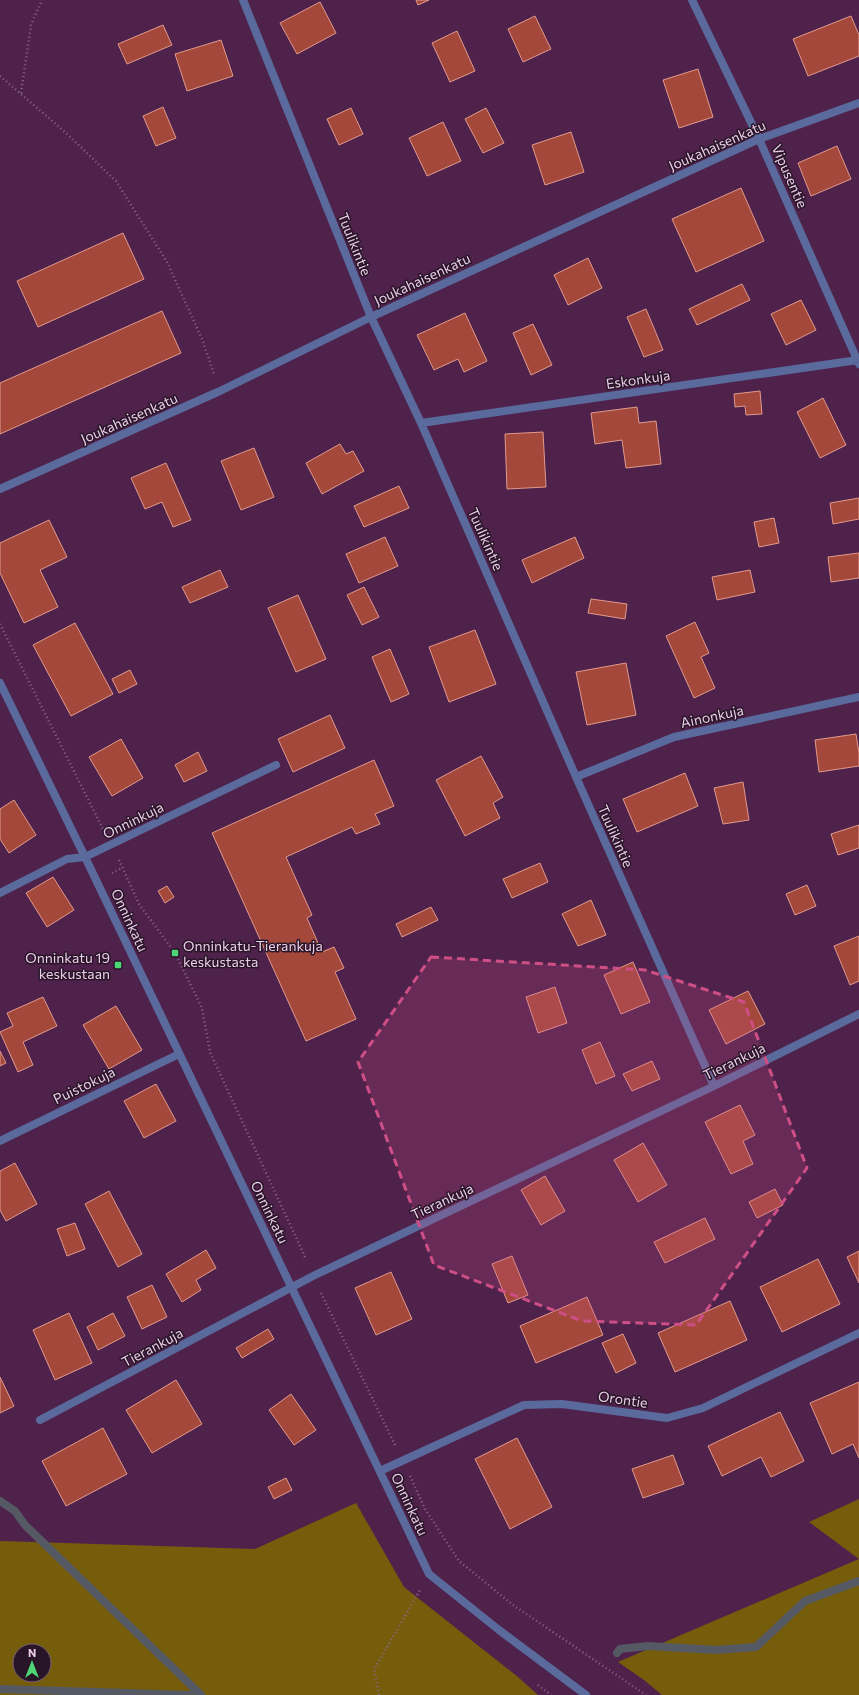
<svg xmlns="http://www.w3.org/2000/svg" width="859" height="1695" font-family="Commissioner,sans-serif">
<rect width="100%" height="100%" fill="#4f224c"/>
<path fill="#755d0c" fill-rule="evenodd" d="M859 1499V1559L809 1522Z
M356 1503 404 1587 518 1677 538 1695H0V1541L255 1549ZM20 1651H44V1675H20Z
M859 1559V1695H662L644 1680 618 1662Z"/>
<g fill="none" stroke-linecap="round" stroke-linejoin="round">
<path stroke="#555964" stroke-width="8" d="M0 1501 15 1511 25 1525 201 1695
M617 1653 620 1649 648 1646 716 1650 756 1647 805 1601 859 1581
M0 1689 190 1695"/>
</g>
<path fill="#a4483c" stroke="#e29a8d" d="M416 0H429L418 5Z
M320 2 336 33 297 54 280 23Z
M535 16 551 49 523 62 508 29Z
M851 16 859 35V56L808 76 793 39Z
M163 25 172 45 127 64 118 44Z
M457 31 475 71 450 82 432 43Z
M221 40 233 76 187 91 175 54Z
M698 69 713 117 679 128 663 80Z
M163 107 176 138 156 146 143 116Z
M351 108 363 134 339 145 327 119Z
M486 108 504 143 483 153 465 119Z
M443 122 461 161 427 176 409 138Z
M571 132 584 172 545 185 532 145Z
M837 146 851 179 811 196 798 163Z
M741 188 764 241 696 272 672 219Z
M123 233 144 279 38 327 17 281Z
M588 258 602 288 568 305 554 275Z
M742 284 750 300 697 325 689 309Z
M801 300 816 330 786 345 771 314Z
M646 309 663 350 644 357 627 317Z
M162 311 181 353 0 434V383Z
M465 313 487 361 464 372 458 359 434 370 417 335Z
M533 324 552 365 531 375 513 333Z
M760 391 762 414 746 415 745 406 735 407 734 394Z
M823 398 846 445 820 458 797 412Z
M637 407 639 423 656 421 661 464 626 468 622 440 595 444 591 413Z
M543 432 546 487 507 489 505 434Z
M340 444 346 454 353 451 364 471 322 494 306 463Z
M254 448 274 497 241 510 221 461Z
M166 463 191 520 173 527 162 502 145 509 131 478Z
M399 486 409 508 364 527 354 506Z
M859 498V519L833 524 830 503Z
M774 518 779 543 759 547 754 522Z
M49 520 67 557 40 570 58 607 24 623 0 573V543Z
M385 537 398 566 359 583 346 554Z
M575 537 584 558 532 583 522 560Z
M859 553V578L831 582 828 557Z
M220 570 228 587 190 603 182 587Z
M750 570 755 592 717 600 712 577Z
M364 587 379 617 362 625 347 595Z
M298 595 326 659 296 672 268 608Z
M591 599 627 604 625 619 588 613Z
M695 622 709 653 701 657 715 688 694 698 666 636Z
M75 623 113 694 71 716 33 645Z
M475 630 496 684 449 702 429 647Z
M390 649 409 694 391 702 372 657Z
M626 663 636 715 587 725 576 672Z
M130 670 137 684 119 693 112 679Z
M330 715 345 748 293 772 278 739Z
M856 734 859 753V766L819 772 815 740Z
M121 739 143 778 112 796 89 757Z
M198 752 207 771 184 782 175 765Z
M481 756 503 797 493 803 500 818 465 836 436 780Z
M374 760 394 806 375 814 380 824 356 834 352 827 286 857 312 915 307 918 322 952 334 947 344 968 335 972 356 1019 306 1041 212 833Z
M685 773 698 806 637 832 623 799Z
M743 782 749 820 723 824 714 788Z
M14 800 36 835 9 853 0 839V809Z
M859 825V848L838 855 831 834Z
M540 863 548 882 512 898 503 879Z
M53 877 74 910 47 927 26 893Z
M807 885 816 906 795 915 786 894Z
M167 886 174 897 165 903 158 891Z
M591 900 606 935 578 946 562 914Z
M431 907 438 920 402 937 396 924Z
M859 936V981L850 985 834 946Z
M633 962 650 1002 621 1014 604 975Z
M555 987 567 1023 538 1033 526 997Z
M748 991 765 1024 726 1044 709 1010Z
M43 997 57 1026 23 1042 33 1065 18 1072 0 1032 13 1026 7 1013Z
M116 1006 142 1050 109 1069 83 1025Z
M600 1042 615 1076 596 1084 582 1050Z
M0 1051 6 1063 0 1066Z
M652 1061 660 1079 632 1091 623 1074Z
M156 1084 176 1121 144 1138 124 1101Z
M740 1105 755 1135 743 1141 753 1164 731 1174 705 1122Z
M643 1143 667 1185 638 1202 614 1160Z
M15 1163 37 1204 6 1221 0 1210V1171Z
M545 1176 565 1211 541 1225 521 1190Z
M775 1189 783 1205 757 1218 749 1202Z
M109 1191 142 1254 118 1267 85 1204Z
M705 1218 715 1239 665 1263 654 1242Z
M75 1223 85 1249 67 1256 57 1229Z
M206 1250 216 1268 196 1280 201 1290 182 1302 166 1274Z
M859 1251V1283L847 1257Z
M512 1256 528 1295 508 1303 492 1264Z
M818 1259 840 1304 782 1332 760 1287Z
M391 1272 412 1319 376 1335 355 1288Z
M152 1285 167 1317 142 1329 127 1297Z
M587 1297 603 1335 536 1363 520 1326Z
M730 1301 747 1340 675 1372 658 1333Z
M69 1313 92 1363 55 1380 33 1330Z
M113 1313 125 1336 98 1350 87 1327Z
M268 1329 274 1339 242 1358 236 1348Z
M623 1334 636 1363 616 1373 602 1343Z
M0 1377 14 1406 0 1413Z
M176 1380 202 1424 152 1453 126 1410Z
M859 1382V1458L853 1444 832 1454 810 1403Z
M291 1394 316 1430 294 1445 269 1410Z
M780 1412 804 1461 771 1477 761 1457 722 1476 708 1446Z
M103 1428 127 1474 66 1506 42 1461Z
M517 1438 552 1507 510 1529 475 1459Z
M673 1455 684 1484 643 1498 632 1469Z
M286 1478 292 1490 274 1499 268 1487Z"/>
<g fill="none" stroke-linecap="round" stroke-linejoin="round">
<path stroke="#8b6588" stroke-width="2.5" stroke-dasharray="1 3" stroke-linecap="butt" d="M0 76 65 132 116 181 167 262 202 339 214 374
M21 93 31 25 42 0
M0 624 103 829
M119 860 139 904 175 953 202 1008 210 1052 306 1259
M112 873 122 868
M321 1293 395 1445
M410 1476 425 1509 459 1561 513 1605 646 1695
M538 1685 551 1695
M379 1695 374 1670 420 1590"/>
<path stroke="#5a6a9d" stroke-width="8" d="M243 0 371 317 421 423 576 777 714 1086
M692 0 759 139 859 364
M421 423 858 360
M0 489 220 391 371 317 759 139 859 103
M576 777 674 737 859 697
M0 893 67 859 85 857 276 765
M0 1141 179 1054
M40 1420 313 1276 714 1086 859 1014
M380 1471 524 1405 562 1404 667 1418 703 1408 859 1333"/>
<path stroke="#5a6a9d" stroke-width="8" d="M0 683 85 857 429 1574 499 1630 586 1695"/>
</g>
<path fill="#ce4f85" fill-opacity="0.2" stroke="#ce4f85" stroke-width="3" stroke-dasharray="8 5" stroke-linejoin="round" d="M431 957 645 970 744 1002 807 1168 696 1325 582 1321 434 1265 358 1062Z"/>
<g fill="#4ed676" stroke="#291528" stroke-width="1.5">
<rect x="171" y="949" width="8" height="8" rx="2"/>
<rect x="114" y="961" width="8" height="8" rx="2"/>
</g>
<g text-anchor="middle" dominant-baseline="central" stroke-width="3" stroke-linejoin="round" paint-order="stroke">
<g font-size="14" fill="#ebcfe8" stroke="#291528">
<text transform="translate(717 145) rotate(-24)">Joukahaisenkatu</text>
<text transform="translate(790 176) rotate(66)">Vipusentie</text>
<text transform="translate(355 244) rotate(68)">Tuulikintie</text>
<text transform="translate(422 279) rotate(-25)">Joukahaisenkatu</text>
<text transform="translate(638 379) rotate(-8)">Eskonkuja</text>
<text transform="translate(129 418) rotate(-24)">Joukahaisenkatu</text>
<text transform="translate(486 539) rotate(66)">Tuulikintie</text>
<text transform="translate(712 716) rotate(-12)">Ainonkuja</text>
<text transform="translate(133 820) rotate(-26)">Onninkuja</text>
<text transform="translate(616 836) rotate(66)">Tuulikintie</text>
<text transform="translate(130 920) rotate(65)">Onninkatu</text>
<text transform="translate(734 1061) rotate(-26)">Tierankuja</text>
<text transform="translate(84 1085) rotate(-26)">Puistokuja</text>
<text transform="translate(442 1201) rotate(-25)">Tierankuja</text>
<text transform="translate(270 1212) rotate(64)">Onninkatu</text>
<text transform="translate(152 1347) rotate(-28)">Tierankuja</text>
<text transform="translate(623 1399) rotate(8)">Orontie</text>
<text transform="translate(410 1504) rotate(65)">Onninkatu</text>
</g>
<g font-size="14" fill="#ebcfe8" stroke="#291528" text-anchor="start">
<text x="183" y="945">Onninkatu-Tierankuja<tspan x="183" dy="16">keskustasta</tspan></text>
<text x="110" y="957" text-anchor="end">Onninkatu 19<tspan x="110" dy="16">keskustaan</tspan></text>
</g>
</g>
<g transform="translate(32 1663)"><circle r="19" fill="#291528" stroke="#775f75"/>
<path d="M0-3L7 15L0 10L-7 15Z" fill="#4ed676"/>
<text y="-6" font-size="11" font-weight="bold" text-anchor="middle" fill="#ebcfe8">N</text>
</g>
</svg>
